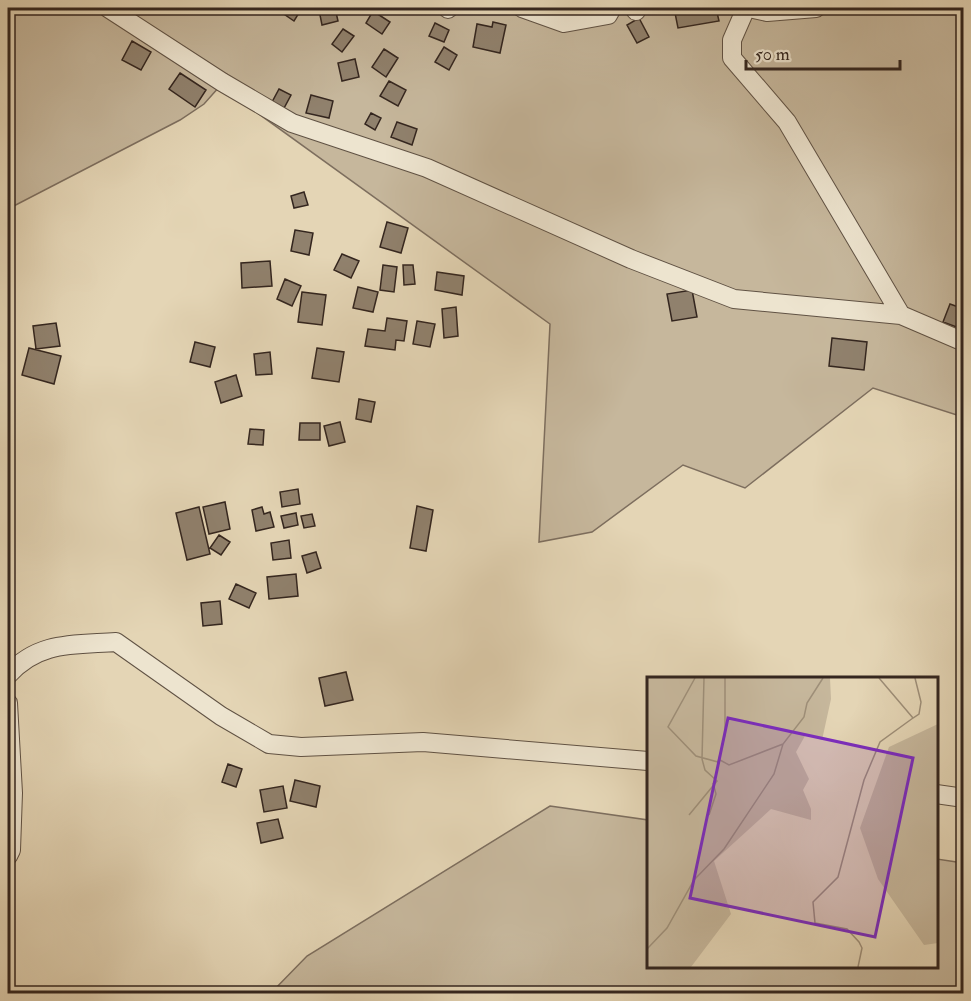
<svg xmlns="http://www.w3.org/2000/svg" width="971" height="1001" font-family="'IM FELL Double Pica',serif">
<rect width="100%" height="100%" fill="#e4d5b5"/>
<filter id="stains"><feTurbulence type="fractalNoise" baseFrequency=".00333" numOctaves="4"/><feColorMatrix values="0 0 0 0 .2 0 0 0 0 .09 0 0 0 0 .02 0 0 0 .5 -.17"/></filter>
<radialGradient id="worn" r=".72"><stop offset=".6" stop-color="#630" stop-opacity="0"/><stop offset="1" stop-color="#630" stop-opacity=".3"/></radialGradient>
<path fill="#c6b79c" stroke="#7d6e5e" stroke-width="1.5" d="M8 8H963V417L873 388 745 488 683 465 592 532 539 542 550 324 220 86 204 104 180 120 8 209Z
M550 806 648 820V966H936L937 859 963 863V993H271L307 956Z"/>
<path fill="#90816d" stroke="#34261f" stroke-width="1.5" d="M284 8H302L294 21 281 12Z
M335 8 338 21 322 25 319 10Z
M674 8H716L719 21 678 28Z
M373 11 390 22 382 34 366 23Z
M639 18 649 37 637 43 627 25Z
M493 22 506 25 500 53 473 47 477 24 492 27Z
M435 23 449 30 444 42 429 36Z
M343 29 354 36 342 52 332 44Z
M132 41 151 52 141 70 122 60Z
M444 47 457 55 449 70 435 62Z
M384 49 398 58 386 77 372 67Z
M355 59 359 77 342 81 338 63Z
M180 73 206 90 195 107 169 89Z
M389 81 406 90 398 106 380 96Z
M279 89 291 95 283 110 271 104Z
M311 95 333 101 329 118 306 113Z
M371 113 381 118 375 130 365 124Z
M397 122 417 129 412 145 391 137Z
M304 192 308 205 294 208 291 196Z
M387 222 408 228 401 253 380 247Z
M295 230 313 233 309 255 291 251Z
M342 254 359 261 351 278 334 270Z
M270 261 272 286 242 288 241 263Z
M383 265 397 267 394 292 380 290Z
M403 265H413L415 284 404 285Z
M437 272 464 276 462 295 435 290Z
M285 279 301 286 292 306 277 299Z
M358 287 378 292 373 312 353 308Z
M692 290 697 317 672 321 667 294Z
M302 292 326 295 322 325 298 322Z
M950 304 964 309 962 329 943 322Z
M456 307 458 336 444 338 442 309Z
M387 318 407 321 404 341 396 340 395 350 365 346 368 329 385 331Z
M417 321 435 324 430 347 413 344Z
M56 323 60 346 36 349 33 326Z
M832 338 867 342 864 370 829 366Z
M195 342 215 347 210 367 190 362Z
M29 348 61 356 54 384 22 375Z
M317 348 344 352 339 382 312 378Z
M270 352 272 374 256 375 254 354Z
M236 375 242 396 221 403 215 382Z
M359 399 375 402 371 422 356 419Z
M340 422 345 442 329 446 324 426Z
M300 423H320V440H299Z
M250 429 264 430 263 445 248 444Z
M298 489 300 504 282 507 280 492Z
M225 502 230 529 209 534 203 507Z
M417 506 433 510 426 551 410 548Z
M199 507 210 554 187 560 176 513Z
M262 507 264 514 270 512 274 527 256 531 252 510Z
M296 513 298 525 284 528 281 516Z
M312 514 315 526 304 528 301 516Z
M219 535 230 542 221 555 210 548Z
M289 540 291 558 273 560 271 543Z
M316 552 321 568 307 573 302 556Z
M296 574 298 596 269 599 267 577Z
M236 584 256 593 249 608 229 599Z
M220 601 222 624 203 626 201 603Z
M346 672 353 700 325 706 319 678Z
M228 764 242 769 236 787 222 782Z
M295 780 320 786 316 807 290 801Z
M283 786 287 808 264 812 260 790Z
M278 819 283 838 261 843 257 823Z"/>
<g fill="none" stroke-linecap="round" stroke-linejoin="round">
<g stroke="#605244" stroke-width="20">
<path id="minor" d="M108 8 222 82 292 123 427 168 631 259 734 299 901 315 964 342
M522 8 564 23 608 15 612 8
M634 8 636 11 638 8
M746 8 732 40V58L787 122 901 315
M749 8 767 12 816 8
M448 9 449 8
M8 675C38 641 73 645 116 642L221 716 269 744 301 747 423 742 648 761
M8 703 13 793 11 850 8 856
M936 794 964 798"/>
</g>
<use href="#minor" stroke="#ede4cf" stroke-width="18"/>
</g>
<g transform="translate(647 677)">
<rect width="291" height="291" fill="#e4d5b5"/>
<path d="M0 1H183L184 22 175 63 159 57 149 75 162 102 156 113 164 132V143L124 132 67 184 84 237 44 290H0ZM291 47V266L277 268 231 202 213 151 242 70Z" fill="#c6b79c"/>
<path fill="none" stroke="#9e8f79" stroke-width="1.5" d="M48 1 21 50 49 79 71 85 78 58V1M232 1 266 41 272 37 274 25 268 1M73 83 82 88 136 67M42 138 70 104 58 93 55 82 57 1M62 138 69 117 66 106M0 272 20 251 47 203 77 172 127 97 136 67 157 40 160 26 176 1M211 290 215 271 212 265 200 252 168 246 166 225 191 200 217 103 233 65 266 41"/>
<path fill="#7b2cbf" fill-opacity="0.15" stroke="#7b2cbf" stroke-width="3" d="M81 41 266 81 228 260 43 221Z"/>
<rect width="291" height="291" fill="none" stroke="#34261f" stroke-width="3"/>
</g>
<rect width="971" height="1001" fill="none" stroke="#e4d5b5" stroke-width="30"/>
<rect x="9" y="9" width="953" height="983" fill="none" stroke="#34261f" stroke-width="3"/>
<rect x="15" y="15" width="941" height="971" fill="none" stroke="#34261f" stroke-width="1.5"/>
<path d="M746 60v9h154v-9" fill="none" stroke="#34261f" stroke-width="3"/>
<text x="755" y="60" font-size="18" fill="#34261f" stroke="#ede4cf" stroke-width="4.5" paint-order="stroke">50 m</text>
<rect width="100%" height="100%" filter="url(#stains)"/>
<rect width="100%" height="100%" fill="url(#worn)"/>
</svg>
